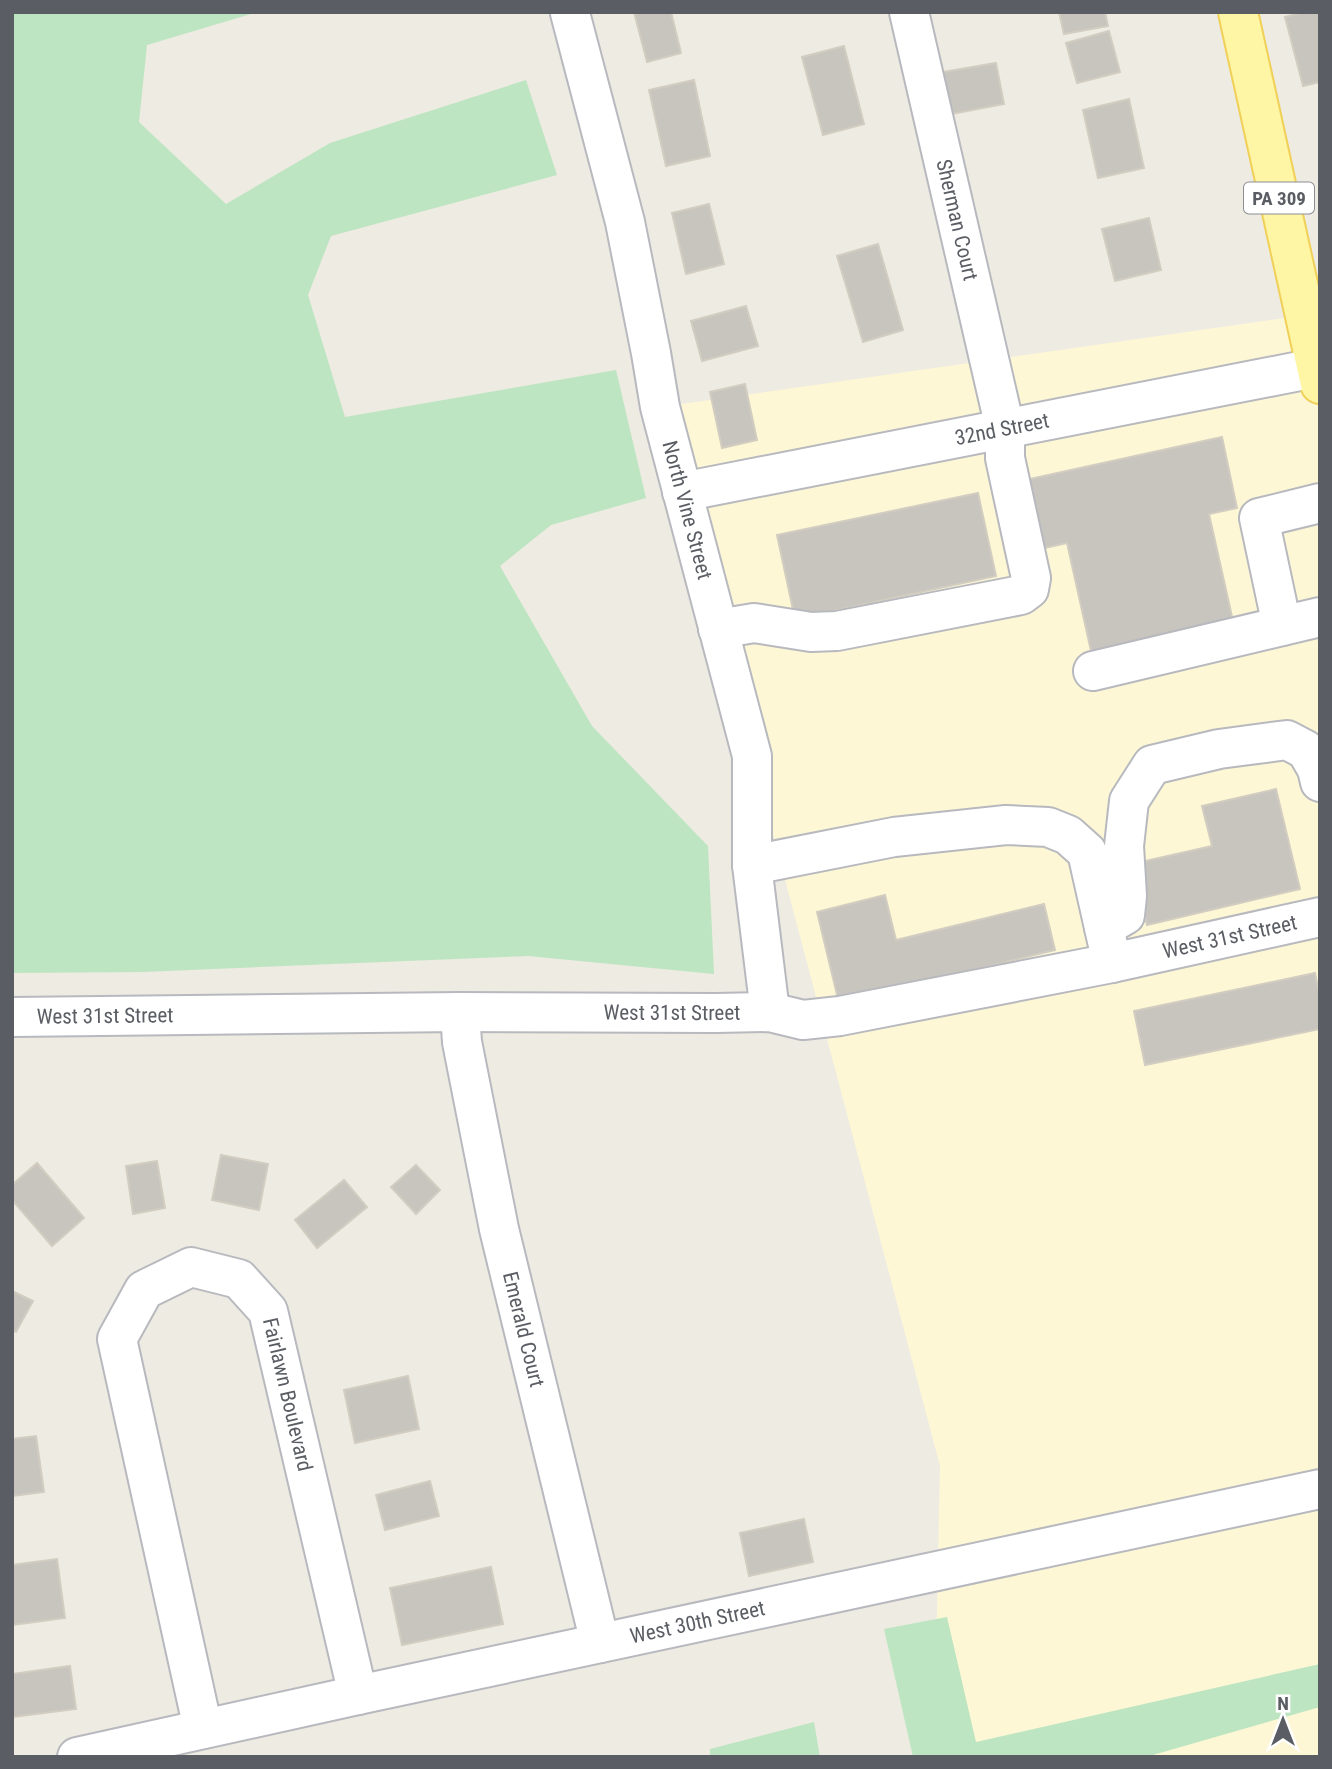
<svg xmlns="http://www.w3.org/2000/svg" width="1332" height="1769" font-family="'Roboto Condensed',sans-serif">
<rect width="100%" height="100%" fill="#edebe2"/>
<path fill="#fdf7d6" d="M1320 313V1757H934L940 1466 660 407Z"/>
<path fill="#bee5c1" d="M12 12H258L147 45 139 122 226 204 330 143 526 80 557 175 331 236 308 295 345 417 616 370 646 498 551 525 500 566 592 726 708 846 714 974 528 956 142 972 12 973Z
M947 1617 976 1742 1320 1664V1707L1146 1757H913L884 1629Z
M814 1722 820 1757H710V1749Z"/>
<path fill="#c8c5bf" stroke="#d2cdc0" stroke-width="2" d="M634 12H671L681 53 647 62Z
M1059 12H1105L1108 26 1064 34Z
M1304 12H1320V82L1303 86 1285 17Z
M1109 31 1120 72 1077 83 1066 43Z
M844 46 864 124 823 135 802 57Z
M996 63 1004 104 951 114 943 72Z
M694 80 710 156 666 166 649 90Z
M1129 99 1144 168 1098 178 1083 110Z
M709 204 724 264 686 274 672 213Z
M1149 218 1161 270 1115 281 1102 229Z
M878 244 903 330 863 342 837 256Z
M746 306 758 346 702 361 691 321Z
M745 384 757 440 722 448 710 392Z
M1222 437 1237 508 1209 514 1233 621 1091 651 1067 543 1031 551 1016 482Z
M978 493 996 576 795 619 777 535Z
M1276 789 1300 889 1147 925 1132 864 1212 846 1202 806Z
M885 895 896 940 1044 904 1055 950 839 1003 817 912Z
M1315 973 1320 998V1029L1145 1065 1134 1011Z
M221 1155 268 1164 259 1210 212 1200Z
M157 1161 165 1208 133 1214 126 1166Z
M37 1163 84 1218 52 1246 12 1200V1185Z
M416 1165 440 1190 416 1214 391 1187Z
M344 1180 367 1207 317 1248 295 1220Z
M12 1291 33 1301 16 1332 12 1330Z
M408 1376 419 1429 355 1443 344 1390Z
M36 1436 44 1492 12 1496V1439Z
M430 1481 439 1516 385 1530 376 1495Z
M804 1519 813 1562 749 1576 740 1533Z
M57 1559 65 1618 12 1625V1565Z
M491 1567 503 1624 402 1645 390 1588Z
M70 1666 76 1709 12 1717V1674Z"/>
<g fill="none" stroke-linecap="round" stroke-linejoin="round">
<g stroke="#b7b9be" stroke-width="42">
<g id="minor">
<path id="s1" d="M570 13 625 222 651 353 660 407 752 756V865L770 1012"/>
<path id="s2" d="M682 492 1320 367"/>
<path d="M1282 626 1259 518 1320 503"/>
<path d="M718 629 754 623 811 632 837 631 1021 595 1029 589 1031 578 1005 458V428L909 12"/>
<path d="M1093 671 1320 617"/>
<path d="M752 865 894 837 1006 825 1048 827 1068 835 1087 852 1112 963"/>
<path d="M1104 927 1125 915 1127 896 1124 846 1129 801 1152 765 1219 749 1287 740 1306 750 1317 769 1320 782"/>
<path id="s3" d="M460 1012 462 1042 499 1229 600 1643"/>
<path id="s4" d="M12 1017 460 1012 716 1013 770 1012 803 1020 840 1016 1112 963 1320 917"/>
<path id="s5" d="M203 1729 117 1339 144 1290 191 1267 239 1279 268 1311 358 1695"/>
<path id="s6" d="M77 1757 358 1695 1320 1489"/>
</g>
</g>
<g stroke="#f0d058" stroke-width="42">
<path id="major" d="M1238 12 1320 384"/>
</g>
<use href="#minor" stroke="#fff" stroke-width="38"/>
<use href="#major" stroke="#fef6a5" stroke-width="38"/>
</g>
<g text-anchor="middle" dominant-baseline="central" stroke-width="5" stroke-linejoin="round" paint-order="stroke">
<rect fill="#fff" stroke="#8c8e92" stroke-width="2" x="1244" y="182.5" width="70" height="31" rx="5"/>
<g font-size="19" font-weight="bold" fill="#5a5d63">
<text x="1279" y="198">PA 309</text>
</g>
<g font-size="21" fill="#5a5d63" stroke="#fff">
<text transform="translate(957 220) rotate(77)">Sherman Court</text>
<text stroke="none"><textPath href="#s2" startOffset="326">32nd Street</textPath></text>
<text stroke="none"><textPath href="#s1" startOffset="511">North Vine Street</textPath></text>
<text stroke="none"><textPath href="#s4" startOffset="1227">West 31st Street</textPath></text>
<text stroke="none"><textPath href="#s4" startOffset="660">West 31st Street</textPath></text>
<text stroke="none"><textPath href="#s4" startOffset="93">West 31st Street</textPath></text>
<text stroke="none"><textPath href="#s3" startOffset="324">Emerald Court</textPath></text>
<text stroke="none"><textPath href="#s5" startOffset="686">Fairlawn Boulevard</textPath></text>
<text stroke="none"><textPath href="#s6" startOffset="635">West 30th Street</textPath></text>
</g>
</g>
<rect width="1332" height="1769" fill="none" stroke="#5a5d63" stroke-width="28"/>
<g transform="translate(1283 1720)" stroke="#ffffff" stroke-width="5" paint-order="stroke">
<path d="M0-5L12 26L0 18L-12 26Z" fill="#5a5d63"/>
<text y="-10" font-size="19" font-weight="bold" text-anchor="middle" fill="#5a5d63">N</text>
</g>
</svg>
